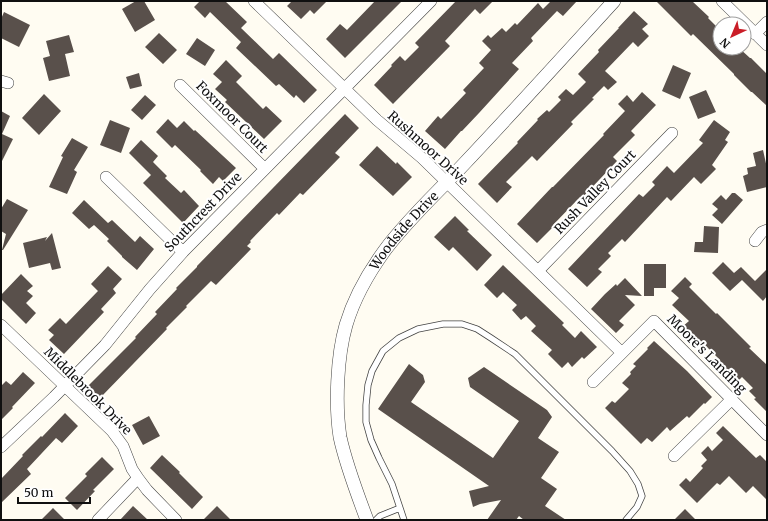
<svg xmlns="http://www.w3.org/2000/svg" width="768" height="521" font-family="Merriweather,serif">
<rect width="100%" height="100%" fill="#fffcf2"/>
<path fill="#59504b" d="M136 1H144L155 20 135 32 122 9Z
M200 1H225L247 22 241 28 273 59 279 53 317 90 304 103 296 95 294 98 279 84 276 86 236 48 241 42 210 12 205 18 194 7Z
M292 1H327L314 14 310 10 301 19 287 6Z
M375 1H402L345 58 326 39 340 24 347 30Z
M456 1H493L480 14 475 9 445 41 450 46 393 104 374 85 392 66 391 65 400 56 405 61 419 47 415 43Z
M551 1H577L563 16 557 11 531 38 533 41 512 63 519 69 479 113 462 131H461L445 149 425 131 438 116 441 119 466 93 463 90 484 68 479 63 491 50 482 41 488 35 491 38 502 28 506 32 515 23 517 25 538 3 543 9Z
M656 1H692L709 17 708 18 720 30V48H739L750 58H751L767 74V106L752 92H751L734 75V74L693 34 691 36Z
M634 11 648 24 642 29 649 36 638 47 633 42 605 71 617 82 608 90 604 86 592 98 594 99 571 122 573 124 537 161 532 156 506 182 512 187 497 203 478 184 518 143 517 142 538 120 537 119 547 110 549 112 561 100 558 97 566 89 573 95 586 82 578 74 599 52 598 50 619 28H618Z
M4 12 30 25 19 47 1 38V19Z
M159 33 177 50 163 64 145 47Z
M69 35 74 52 65 54 70 76 49 81 43 58 50 56 46 41Z
M197 38 215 50 205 66 186 54Z
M226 60 242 76 236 82 263 109 266 106 282 121 264 139 225 102 227 100 215 89 222 82 213 74Z
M673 65 691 73 680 99 662 91Z
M139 73 142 86 130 89 126 77Z
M706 90 716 112 698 119 689 97Z
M642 92 656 105 631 131 635 135 613 157 617 161 581 199 580 197 553 225 554 226 537 243 517 224 552 187H553L604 135 603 134 625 111 618 104 627 95 633 102Z
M44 94 61 111 39 135 22 118Z
M145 95 156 105 142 120 131 110Z
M1 111 10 116 2 134 13 139 1 163Z
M345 114 359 128 335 153 340 157 303 195 300 193 279 215 277 213 250 241 251 242 247 246 251 249 216 285 211 281 186 306 187 307 166 328 167 329 100 398 88 386 136 338 135 337 157 314 155 312 177 289 176 288 197 267V266Z
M168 119 177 128 184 121 194 131 195 130 236 168 223 181 219 177 213 184 200 171 201 170 175 145 172 148 156 132Z
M110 120 130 128 121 153 100 145Z
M714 120 730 132 725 140 728 142 712 165 716 169 701 184 694 177 671 201 667 197 625 242 622 239 608 253 611 256 598 269 602 272 587 287 568 269 639 194 643 197 655 185 652 182 667 166 674 173 703 143 699 140Z
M72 138 88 147 74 170 77 172 67 194 49 187 63 157 61 156Z
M141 140 158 156 153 162 167 176 165 178 181 193 184 190 199 206 183 223 143 183 151 175 129 153Z
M377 146 396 164 397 162 412 177 393 196 359 165Z
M763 150 767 168V187L747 192 743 176 748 174 747 168 756 166 753 153Z
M732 193H735L743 200 722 224 712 215 718 209 712 204 721 195 726 200Z
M7 199 28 210 3 250H2L6 234 1 231V209Z
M84 200 108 223 112 220 135 242 140 236 154 249 137 270 122 257V256L107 241 109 239 94 225 89 229 72 213Z
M455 216 469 230 467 231 492 255 477 271 453 247 449 251 434 237Z
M704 226 719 227 718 253 694 252 695 242H703Z
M52 233 61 268 52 270 50 263 29 268 23 243 47 237 45 241Z
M723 262 734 273 741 267 755 281 767 269V296L763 301 742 280 730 291 712 273Z
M644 264H666V288H654V296H644Z
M503 265 564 323 562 325 575 338 581 331 597 347 584 359 582 357 572 367 568 362 562 368 548 354 552 350 531 331 536 326 526 316 521 320 512 310 517 305 503 292 497 298 484 285Z
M108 266 122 279 113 289 116 293 101 309 104 312 64 354 49 340 54 335 48 330 60 318 66 324 98 291 91 284Z
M21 274 33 286 27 291 33 296 26 303 36 313 26 324 1 299V295Z
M685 277 692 284 689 287 716 314 717 313 751 347 749 348 767 365V412L754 399 756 398 749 391 753 388 742 377 737 382 717 363 720 360 703 343 700 345 682 327 689 321 672 305 679 298 671 291Z
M625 278 642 296 625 295 635 305 619 321 624 325 616 333 591 309 605 294 616 284 617 286Z
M654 341 687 371 712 397 705 404 704 403 689 418 687 416 670 431 667 427 652 442 647 438 641 444 605 408 612 401 615 403 629 389 622 383 631 374 630 372 636 366 633 364 648 349 647 348Z
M409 364 423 375 425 382 411 402 493 458 519 421 470 387 468 378 484 367 547 410 552 417 538 438 559 452 541 478 557 489 545 506 566 520H524L519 516 516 520H487L501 500 480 504 473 507 469 491 489 486 378 409Z
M23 372 35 383 12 407 13 408 1 420V386L6 381 11 385Z
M65 413 78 426 62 443 56 438 27 469 31 474 1 503V479L23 456 22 455 41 436 42 437Z
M149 416 160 436 143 445 132 425Z
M723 426 756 458 760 455 767 462V500L753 486 746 493 729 476 720 485 717 483 697 503 679 485 686 478 690 482 703 468 701 466 707 460 701 453 708 446 712 451 723 440 716 433Z
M162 455 180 472 179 473 203 497 192 509 150 468Z
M102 457 114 469 93 490 95 491 77 510 65 498 87 476 85 474Z
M133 506 148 520H120Z
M217 506 231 520H203Z
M53 508 65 520H41Z
M685 509 696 520H674Z"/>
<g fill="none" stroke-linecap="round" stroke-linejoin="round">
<g stroke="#434343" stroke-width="7">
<path id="service" d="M376 520 380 516 400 508
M404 520 392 484 379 458 371 440 366 422V405L368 385 372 371 383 351 399 338 418 329 443 324H462L477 329 491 338 515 354 612 451 630 471 638 484 642 496 637 507 626 520"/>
</g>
<g stroke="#434343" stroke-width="12">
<path id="minor" d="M254 1 377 120 422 158 622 353
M722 1 767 45
M755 34 767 22
M1 81 8 83
M180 85 265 169
M106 177 183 252
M755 241 762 232 767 230
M538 271 672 133
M1 325 112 431 123 446 132 469 138 478 147 490 176 520
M593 382 654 321 767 435
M1 447 54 397 105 345 150 289 183 252 431 1
M674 456 732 399
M98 520 138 478"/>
</g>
<g stroke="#434343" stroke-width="14">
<g id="tertiary">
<path id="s1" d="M367 520C357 493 346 465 340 437 335 405 337 356 346 325 354 298 369 272 385 250 408 219 437 193 463 165 514 111 564 56 614 1"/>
</g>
</g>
<use href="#service" stroke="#fff" stroke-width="5.5"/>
<use href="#minor" stroke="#fff" stroke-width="11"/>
<use href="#tertiary" stroke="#fff" stroke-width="13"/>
</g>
<g text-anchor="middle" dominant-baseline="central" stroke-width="4" stroke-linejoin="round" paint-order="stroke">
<g font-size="13" fill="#101010" stroke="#fff">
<text transform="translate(232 117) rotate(45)">Foxmoor Court</text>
<text transform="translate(428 148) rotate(42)">Rushmoor Drive</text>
<text transform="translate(595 192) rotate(-46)">Rush Valley Court</text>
<text transform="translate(203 212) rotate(-46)">Southcrest Drive</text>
<text stroke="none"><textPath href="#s1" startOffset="312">Woodside Drive</textPath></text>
<text transform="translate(707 354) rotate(45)">Moore's Landing</text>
<text transform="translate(88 391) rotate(45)">Middlebrook Drive</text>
</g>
</g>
<rect width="768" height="521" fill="none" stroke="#101010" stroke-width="4"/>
<g transform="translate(732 36) rotate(224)"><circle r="19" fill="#ffffff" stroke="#9f9f9f"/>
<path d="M0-3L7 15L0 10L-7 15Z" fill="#ca1d27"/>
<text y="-6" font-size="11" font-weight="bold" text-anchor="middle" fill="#101010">N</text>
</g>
<path d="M18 497v6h72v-6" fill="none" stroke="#101010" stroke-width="2"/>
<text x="24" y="497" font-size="12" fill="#101010" stroke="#ffffff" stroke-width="3" paint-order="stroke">50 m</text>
</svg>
